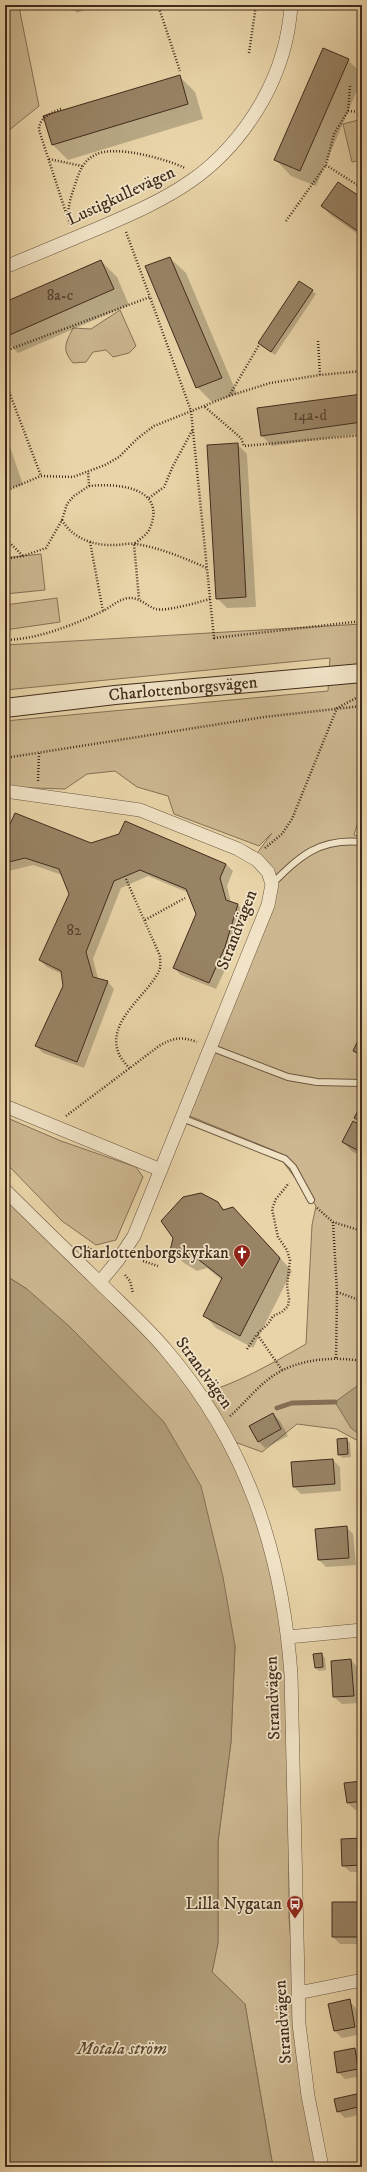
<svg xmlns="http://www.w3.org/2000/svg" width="367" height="2172" font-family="'IM FELL DW Pica',serif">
<rect width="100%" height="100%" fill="#e8d4a8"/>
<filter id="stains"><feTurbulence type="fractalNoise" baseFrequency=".005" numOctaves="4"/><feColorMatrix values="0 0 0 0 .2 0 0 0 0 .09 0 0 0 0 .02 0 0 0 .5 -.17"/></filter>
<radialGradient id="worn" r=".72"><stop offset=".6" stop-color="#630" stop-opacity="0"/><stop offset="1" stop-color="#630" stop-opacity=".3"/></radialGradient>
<path fill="#ccb790" stroke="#867156" d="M5 5H21L20 12 39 106 8 131H5Z
M362 119V160L352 162 343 124Z
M120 310 136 346 129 353 113 357 106 350 93 352 86 362 73 363C61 349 66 343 73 328L91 329Z
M41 554 45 590 5 594V558Z
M57 598 60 622 5 630V605Z
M362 624V809L354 835 362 837V1443L336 1429 297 1424 262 1452 224 1438 259 1510 289 1637V1918L303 2094 317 2167H273L245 2004 212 1972 218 1943V1842L231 1742 235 1646 27 1289 5 1275V1190L159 1341 197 1395C237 1384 271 1364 306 1344L312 1225 316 1206 275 1151 180 1112 272 884 255 856 272 833 259 846 174 814 168 796 137 787 115 771 87 774 65 789 5 787V721L328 691 330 658 5 690V645Z
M5 1117 61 1141 136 1167 143 1177 116 1240 96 1245 62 1221 5 1162Z"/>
<path fill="#af9b78" stroke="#836e53" d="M5 1275 27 1289 70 1327 164 1422 201 1486 223 1577 235 1646 231 1742 218 1842V1943L212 1972 245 2004 273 2167H5Z
M357 1386 362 1388V1437L351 1428 335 1402Z"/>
<path fill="#0003" d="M69 5H96L77 13Z
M348 60 362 74V79L316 186 291 176 276 160Z
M180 77 195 92 203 119 68 160 52 144Z
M362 199V237L332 216 322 206Z
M170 258 186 273 237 394 212 402 197 387Z
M101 261 117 277 129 305 18 353 5 340V303Z
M312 291 316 294 275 355 262 346 259 343Z
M362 395V433L272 446 262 436Z
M5 432 23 485 5 489Z
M237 444 247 454 256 607 227 608 217 598Z
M5 833 226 864 233 871 227 886 231 903 238 905 245 912 232 955 216 989 181 975 174 968 197 914 189 893 148 876 121 888 93 959 98 979 107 981 114 989 84 1068 43 1053 36 1046 64 986 62 974 47 967 40 960 70 894 62 875 33 865 5 872Z
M362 1038V1059L354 1051Z
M362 1105V1156L353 1152 343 1142 360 1122 355 1118Z
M218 1203 225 1210 246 1221 292 1271 253 1348 216 1328 204 1315 222 1280 207 1268 197 1271 184 1263 171 1250Z
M273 1414 280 1421 288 1436 265 1448 258 1441Z
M346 1439 350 1443 351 1457 343 1458 339 1455Z
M333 1460 340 1467 341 1491 301 1494 294 1487Z
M346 1527 353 1534 356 1565 326 1567 319 1560Z
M321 1654 325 1658 326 1670 319 1671 316 1668Z
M351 1660 358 1668 360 1703 342 1704 334 1697 332 1662Z
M362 1782V1809L355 1810 348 1803 345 1784Z
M362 1839V1872H350L343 1865Z
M362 1903V1944H340L333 1937Z
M349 2001 356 2008 362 2034 342 2038 335 2031Z
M354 2049 361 2056 362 2076 345 2079 338 2072Z
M361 2094 362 2114 345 2118 338 2111Z"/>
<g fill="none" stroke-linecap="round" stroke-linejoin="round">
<path stroke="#836e53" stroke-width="5" d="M277 1408 292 1403 335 1402"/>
</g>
<path fill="#988365" stroke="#412b1c" d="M323 48 349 59 300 171 274 160Z
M180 75 188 104 52 145 43 116Z
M338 182 362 198V234L321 206Z
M170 257 222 378 196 388 145 266Z
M101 260 114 289 5 337V302Z
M299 281 313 290 271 352 258 343Z
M362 394V422L261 436 257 408Z
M238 443 246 597 216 599 207 445Z
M15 813 91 843 119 834 125 821 226 864 220 878 226 900 238 904 225 947 209 983 173 968 196 914 186 889 140 870 114 881 86 952 93 977 108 981 77 1062 35 1046 63 986 61 971 39 960 69 894 59 869 25 858 5 863V832L7 831Z
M360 1036 362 1037V1055L353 1051Z
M362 1103V1150L361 1152 342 1142 353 1121 358 1124 360 1121 354 1118Z
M201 1193 218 1202 223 1210 233 1207 280 1258 240 1336 203 1316 222 1278 194 1256 184 1259 170 1251 173 1238 161 1221 183 1197Z
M273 1413 281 1429 258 1442 249 1426Z
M347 1438 348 1454 338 1455 337 1439Z
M333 1459 335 1484 293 1487 291 1462Z
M347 1526 349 1558 318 1560 315 1529Z
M322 1653 323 1667 315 1668 313 1654Z
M351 1659 354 1696 333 1697 331 1661Z
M362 1781V1801L347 1803 344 1783Z
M362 1838V1865L342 1866 341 1839Z
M332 1902H362V1920H358V1937H332Z
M350 1999 355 2027 334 2031 328 2004Z
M355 2048 358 2069 337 2073 334 2052Z
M361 2093 362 2106 337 2112 334 2099Z
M362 2148V2167H347L361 2163 358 2149Z"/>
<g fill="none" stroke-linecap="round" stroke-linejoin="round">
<g stroke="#6b553f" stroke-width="8">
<path id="service" d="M272 884C300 856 319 838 362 842
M210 1047 288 1077 317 1082 362 1083
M182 1118 285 1159 293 1167 311 1200"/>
</g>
<g stroke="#6b553f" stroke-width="14">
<path id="minor" d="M5 267C35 255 65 242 94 230 170 198 221 174 263 100 279 71 289 38 291 5
M5 791 140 810 238 849 257 860 268 872 272 884 268 905 134 1236 118 1260 100 1282
M5 1106 161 1170
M5 1190C36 1221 67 1251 98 1281 121 1304 145 1325 166 1350 247 1445 282 1552 291 1674L299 2024 308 2096 322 2167
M288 1637 362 1630
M298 1993 362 1980"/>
</g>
<g stroke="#412b1c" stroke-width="20">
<g id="secondary">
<path id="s1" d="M5 708 115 695 362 673"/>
</g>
</g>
<path stroke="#412b1c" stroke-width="2.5" stroke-dasharray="1 2" stroke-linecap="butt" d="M158 5 180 71
M249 53 256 5
M350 86 348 111 334 134 326 165 362 188
M61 109C51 113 39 117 39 130L67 216
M348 111 362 112
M49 159 82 166
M286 221 326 165
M70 224C66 213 70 199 74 188 78 175 82 161 95 155 114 144 166 159 185 168
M126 232 150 297
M318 341 320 375
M5 351 150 297 191 411 214 638 362 621
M5 381 41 476
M229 396 259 345
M205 407 241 438 244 446 362 435
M89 486C117 483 167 487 150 528 148 534 139 540 134 544L139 599
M5 491 41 476 73 477 105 465 119 457 138 438 154 426 229 396 270 383 320 375 362 371
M149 498 164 487 173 466 193 429
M62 520C72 538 94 546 114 545 121 545 129 543 136 544 161 548 184 558 207 568
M5 538 23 556
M90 542 103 611
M5 559 23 556 46 548 62 520 67 504 74 496 89 486 88 471
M5 640C39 639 70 626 101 612 110 608 117 600 128 598 140 597 146 606 156 609 165 612 199 602 210 599
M5 758 264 717 362 706
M38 781 39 753
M265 848 282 834 292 819 337 708 362 695
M126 879 160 956C160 961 161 967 159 971 147 996 105 1022 119 1054 121 1059 126 1064 130 1069
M145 920 185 898
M66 1116 159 1046C172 1038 182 1036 197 1042
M5 1171 10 1176
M317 1208 333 1222 362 1231
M333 1222 337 1292 336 1359
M85 1246 103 1256
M143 1261 158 1266
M125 1275 130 1281 133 1293
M337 1292 362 1301
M247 1349 257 1334
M282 1370 257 1334 268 1324 273 1316 282 1312 288 1306 289 1299 287 1286 290 1260 287 1250 278 1237 272 1209 276 1199 289 1183
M230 1416C244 1404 255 1389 270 1378 295 1359 332 1356 362 1361"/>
<use href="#service" stroke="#f0e3c6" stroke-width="6"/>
<use href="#minor" stroke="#f0e3c6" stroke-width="13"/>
<use href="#secondary" stroke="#f0e3c6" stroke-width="18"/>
</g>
<defs>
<g id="church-pin" transform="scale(0.9)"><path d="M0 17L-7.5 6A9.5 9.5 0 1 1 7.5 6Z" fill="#8f2418" stroke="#f0e3c6"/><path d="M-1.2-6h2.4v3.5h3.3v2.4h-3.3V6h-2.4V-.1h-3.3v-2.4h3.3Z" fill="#fff"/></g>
<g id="bus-pin" transform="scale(0.9)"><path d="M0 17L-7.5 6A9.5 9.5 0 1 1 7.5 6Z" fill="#8f2418" stroke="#f0e3c6"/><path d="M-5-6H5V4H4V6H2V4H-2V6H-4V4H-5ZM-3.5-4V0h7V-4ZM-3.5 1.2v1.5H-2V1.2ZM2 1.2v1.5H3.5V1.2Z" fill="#fff"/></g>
</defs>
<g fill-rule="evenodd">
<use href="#church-pin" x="242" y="1253"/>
<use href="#bus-pin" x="295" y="1904"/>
</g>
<g text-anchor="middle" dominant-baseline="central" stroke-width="3.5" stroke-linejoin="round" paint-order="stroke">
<g font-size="15" fill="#57412e">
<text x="60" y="295">8a-c</text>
<text x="310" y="415">14a-d</text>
<text x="74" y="930">82</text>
</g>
<g font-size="17" fill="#412b1c" stroke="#f0e3c6">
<text transform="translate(121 196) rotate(-25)">Lustigkullevägen</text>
<text stroke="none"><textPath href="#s1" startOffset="179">Charlottenborgsvägen</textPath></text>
<text transform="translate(237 930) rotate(-69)">Strandvägen</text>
<text transform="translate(204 1373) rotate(54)">Strandvägen</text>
<text transform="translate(273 1698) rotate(-92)">Strandvägen</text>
<text transform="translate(283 2022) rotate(-94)">Strandvägen</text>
</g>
<g font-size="17" fill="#412b1c" stroke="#f0e3c6" text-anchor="end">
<text x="229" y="1253">Charlottenborgskyrkan</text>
<text x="282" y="1904">Lilla Nygatan</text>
</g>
<g font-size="18" font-style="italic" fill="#5c4733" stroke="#f0e3c6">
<text x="122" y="2049">Motala ström</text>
</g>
</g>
<rect width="367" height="2172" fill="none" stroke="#e8d4a8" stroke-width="20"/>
<rect x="6" y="6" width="355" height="2160" fill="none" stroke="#412b1c" stroke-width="2"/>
<rect x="10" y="10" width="347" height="2152" fill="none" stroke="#412b1c"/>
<rect width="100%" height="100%" filter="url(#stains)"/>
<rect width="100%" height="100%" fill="url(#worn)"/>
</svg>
